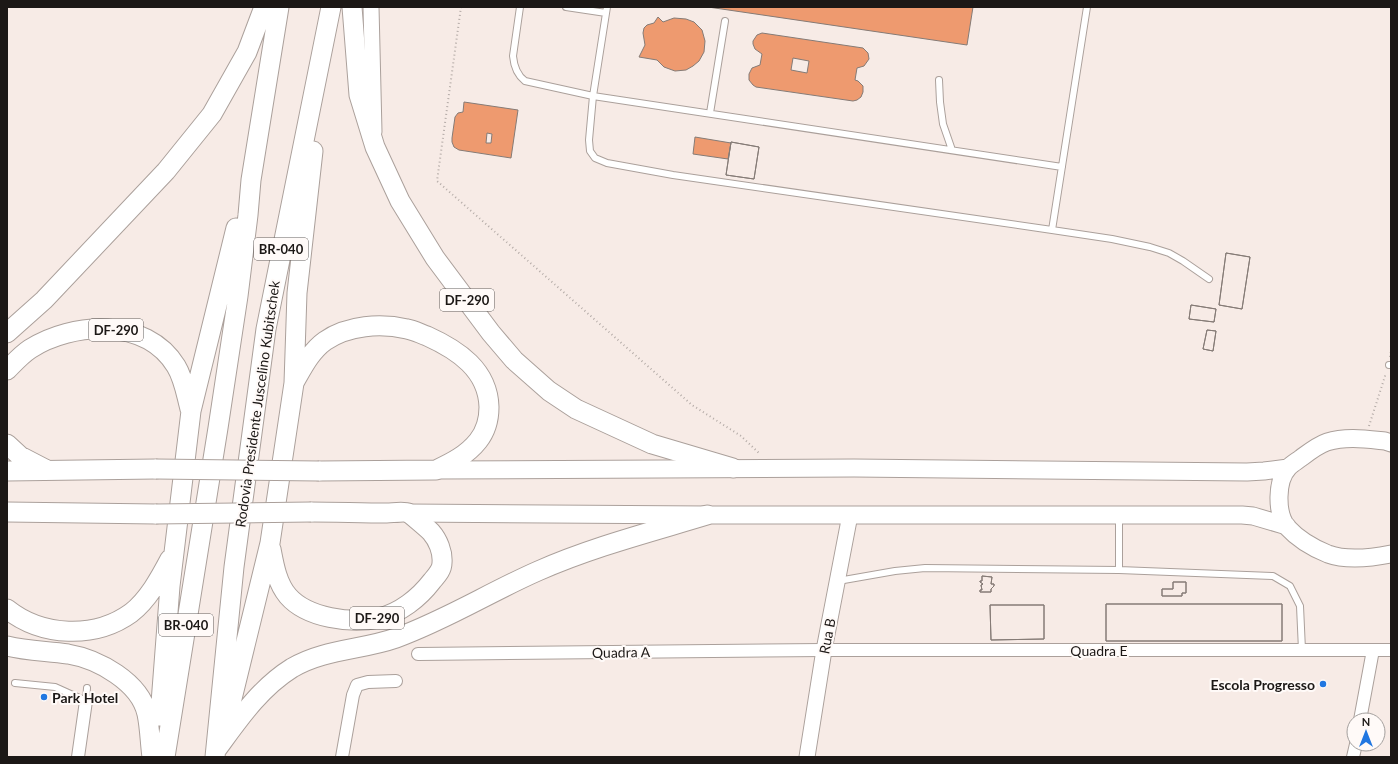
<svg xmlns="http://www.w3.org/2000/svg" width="1398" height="764" font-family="Lato,sans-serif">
<rect width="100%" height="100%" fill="#f7ebe6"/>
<path fill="#ee9a6f" stroke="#857b76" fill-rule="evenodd" d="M708 7H973L967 45Z
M658 17 663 22 674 18 686 19 694 22 702 30 705 41 704 52 699 61 693 66 686 70 675 71 664 67 657 60 639 57 645 45 643 33 644 28 647 25 654 23Z
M762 33 863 48 868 53 869 59 864 66 857 68 855 80 858 81 863 86V92L861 97 857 100 853 101 756 87 753 85 749 80V74L752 68 760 65 762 54 755 49 753 44V41L757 35ZM793 58 809 61 807 73 791 70Z
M464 102 518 110 511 158 459 150 454 147 452 142V138L455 117 458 113 463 112ZM487 133 492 134 491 143H486Z
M695 137 731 143 728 159 693 154Z
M731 142 759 147 754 179 726 175Z
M731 142 759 147 754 179 726 175Z
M1226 253 1250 257 1242 309 1219 305Z
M1226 253 1250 257 1242 309 1219 305Z
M1191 305 1216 309 1214 322 1189 319Z
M1191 305 1216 309 1214 322 1189 319Z
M1207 330 1216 331 1213 351 1203 349Z
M1207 330 1216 331 1213 351 1203 349Z
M982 576 992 577 991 584H994V586L991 589V592H980V590H982L981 585 983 584 980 582V581H982Z
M982 576 992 577 991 584H994V586L991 589V592H980V590H982L981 585 983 584 980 582V581H982Z
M1173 582H1186V593H1182V596H1162V589H1173Z
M1173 582H1186V593H1182V596H1162V589H1173Z
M1106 604H1282V641H1106Z
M1106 604H1282V641H1106Z
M990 605H1044V639L991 640Z
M990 605H1044V639L991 640Z"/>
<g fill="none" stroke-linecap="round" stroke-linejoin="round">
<g stroke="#aba09b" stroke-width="8">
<path id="service" d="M520 7 513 56C514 67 517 75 525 81L593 96 1062 167
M566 7 606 13
M607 7 593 96 589 140 590 151 595 158 607 163 673 175 1052 230 1112 239 1150 247 1169 253 1183 261 1209 279
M939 80 940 102 943 124 952 150
M710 113 725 21
M1052 230 1087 7
M1389 365H1391
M1119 570V516
M838 581 895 571 925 568 1119 570 1273 576 1290 586 1300 606 1302 650
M15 683 55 687 86 701 87 688"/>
</g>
<g stroke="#aba09b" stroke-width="14">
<path id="minor" d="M418 654 824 650H1391
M1360 720 1373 650
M78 757 86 701
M342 757 353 695 357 685 368 682 396 681
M1353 757 1356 744"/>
</g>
<g stroke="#aba09b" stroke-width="17">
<path id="tertiary" d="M371 7 374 132
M807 757 824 650 850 515"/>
</g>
<g stroke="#aba09b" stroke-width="19">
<path id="secondary" d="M1391 443 1385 441C1366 439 1346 436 1327 442 1318 445 1309 452 1301 458 1297 461 1292 464 1289 467 1276 480 1276 513 1287 527 1298 539 1313 548 1328 554 1347 561 1371 558 1391 554
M436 470 854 468 1247 472 1264 471 1288 468
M408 513 707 515H1242L1253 516 1287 526"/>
</g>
<g stroke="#aba09b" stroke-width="21">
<path id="trunk" d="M352 7 359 95 375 147 400 201 435 258 491 333 514 360 549 391 576 409 652 444 733 468
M7 333 44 300 166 171 212 114 247 52 264 7
M7 370C14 363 21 355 30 349 72 322 146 317 176 366 184 379 186 394 190 409
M295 381C303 367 311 351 325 341 348 325 381 323 407 329 414 330 421 334 427 336 458 350 488 370 489 407 489 419 486 431 478 441 467 455 451 463 436 470L319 471
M7 444 20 456 47 470
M7 471 156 469
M7 512 156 514
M271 549C274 565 277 583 288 596 307 618 351 624 379 618 400 613 419 598 432 581 437 575 442 570 442 563 443 552 438 540 431 532 428 529 411 514 408 513 404 511 392 513 387 513 362 513 336 512 311 512
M7 609C42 637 95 639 131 613 148 600 160 578 170 559
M7 646C27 651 47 651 68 654 98 659 140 682 147 714 150 728 150 743 152 757
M229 711 270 543 294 383 297 293 313 151
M160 716 170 586 191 411 236 228
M217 749C239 719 260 688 292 668 324 649 362 650 396 638 446 620 490 592 538 571 592 547 651 532 707 515
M165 757 218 428 238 296 248 215 251 180 279 7
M215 757 234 567 266 329 331 7"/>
</g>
<path stroke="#b4aba7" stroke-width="2" stroke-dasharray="1 3" stroke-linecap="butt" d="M461 7 437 181 692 405 741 436 760 454
M1390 357 1391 351
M1369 426 1386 373"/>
<use href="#service" stroke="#fff" stroke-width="6"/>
<use href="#minor" stroke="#fff" stroke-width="12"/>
<use href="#tertiary" stroke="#fff" stroke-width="15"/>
<use href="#secondary" stroke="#fff" stroke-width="17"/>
<use href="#trunk" stroke="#fff" stroke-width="19"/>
<g stroke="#aba09b" stroke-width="21" stroke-linecap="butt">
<path id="trunk-bridge" d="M156 469 319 471
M156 514 311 512"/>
</g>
<use href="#trunk-bridge" stroke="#fff" stroke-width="19"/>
</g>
<g fill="#2177e1" stroke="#fffaf8" stroke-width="1.5">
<circle cx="1323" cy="684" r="4"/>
<circle cx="44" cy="697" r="4"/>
</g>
<g text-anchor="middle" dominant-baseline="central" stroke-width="4" stroke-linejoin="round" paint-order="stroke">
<g fill="#fffaf8" stroke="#605c5a" stroke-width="1">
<rect x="254" y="238" width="54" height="22" rx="3"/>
<rect x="440" y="289" width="54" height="22" rx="3"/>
<rect x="89" y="319" width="54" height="22" rx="3"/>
<rect x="350" y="607" width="54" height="22" rx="3"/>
<rect x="159" y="614" width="54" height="22" rx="3"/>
</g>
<g font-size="13" font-weight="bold" fill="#1c1816">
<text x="281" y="249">BR-040</text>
<text x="467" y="300">DF-290</text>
<text x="116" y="330">DF-290</text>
<text x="377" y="618">DF-290</text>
<text x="186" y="625">BR-040</text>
</g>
<g font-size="14" fill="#1c1816" stroke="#fffaf8">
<text transform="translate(257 404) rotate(-82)">Rodovia Presidente Juscelino Kubitschek</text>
<text transform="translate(827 636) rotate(-79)">Rua B</text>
<text x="1099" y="650">Quadra E</text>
<text transform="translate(621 652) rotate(-1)">Quadra A</text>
</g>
<g font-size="14" font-weight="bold" fill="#1c1816" stroke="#fffaf8" text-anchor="end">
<text x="1315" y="684">Escola Progresso</text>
<text x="52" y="697" text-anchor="start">Park Hotel</text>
</g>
</g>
<rect width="1398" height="764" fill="none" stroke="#1c1816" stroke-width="16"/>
<g transform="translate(1366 732)"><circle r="19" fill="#fffaf8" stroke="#a4a09e"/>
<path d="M0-3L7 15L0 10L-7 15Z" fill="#2177e1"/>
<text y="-6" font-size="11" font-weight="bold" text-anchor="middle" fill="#1c1816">N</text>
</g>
</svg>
